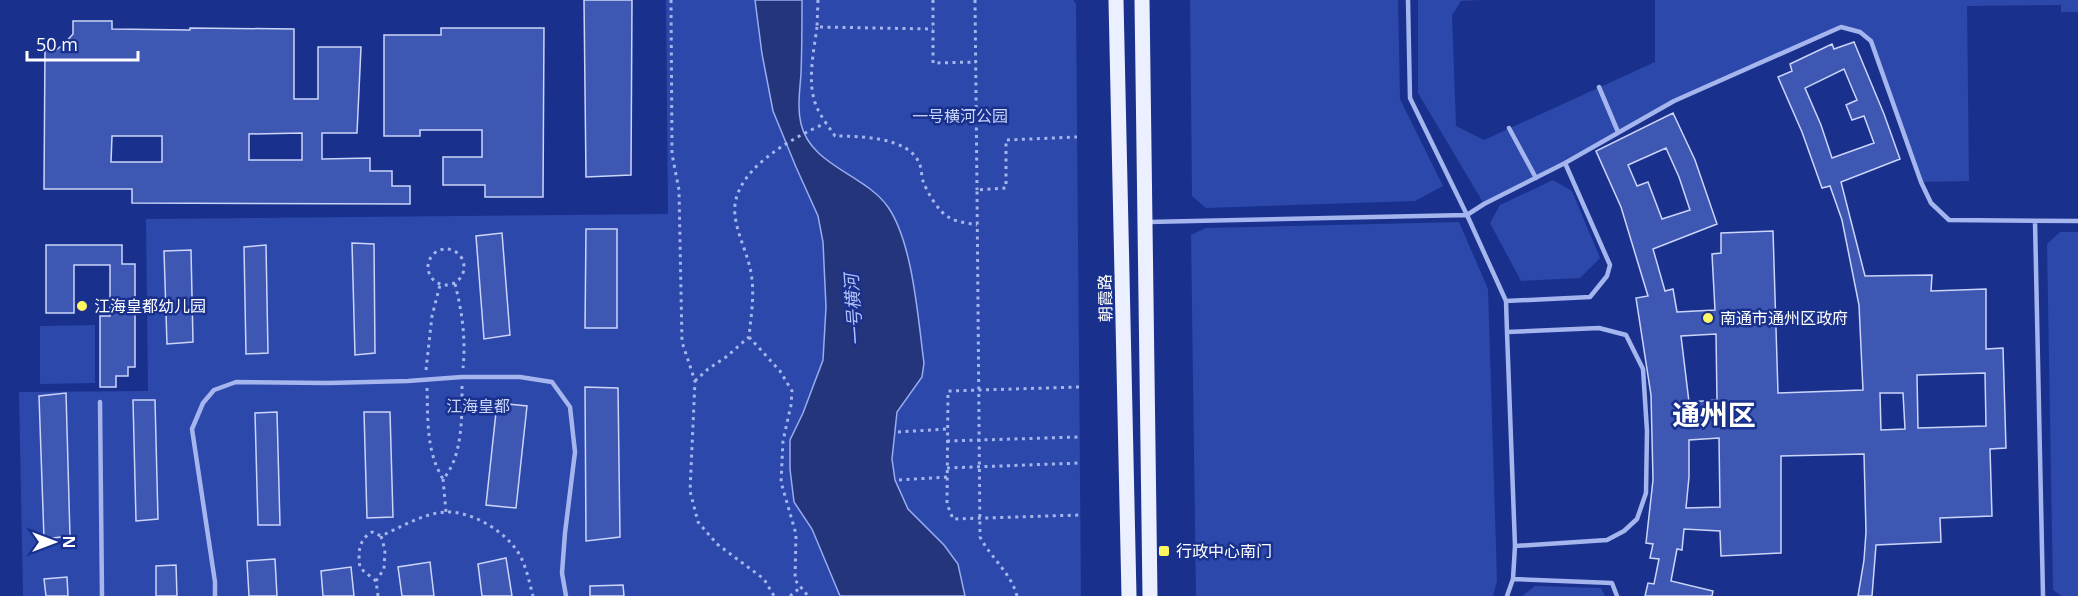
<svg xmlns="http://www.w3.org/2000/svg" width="2078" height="596" font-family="'Open Sans','Noto Sans SC',sans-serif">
<rect width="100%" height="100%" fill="#19318d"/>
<path fill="#2c48ab" d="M666 0H755L762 54 773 111 796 167 818 216 823 242 826 307 823 360 803 413 790 440V469L794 502 812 529 840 596H23L19 392 148 391 146 219 668 214Z
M802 0H1073L1076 4 1081 596H965L958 564 944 545 908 509 895 481 892 459 893 433 897 412 906 397 862 182 828 162 809 143 801 125 799 105Z
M1190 0H1398L1400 99 1443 186 1415 201 1206 208 1192 196Z
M1418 0H1480L1461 1 1452 15 1456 126 1484 140 1655 62V0H2078V12H2061V5L1967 6 1969 181 1921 182 1871 41 1860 32 1841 27 1674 101 1484 204 1418 93Z
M1553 180 1572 191 1600 258 1580 278 1521 281 1490 223 1500 205Z
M1459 222 1488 289 1497 581 1493 596H1196L1191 235 1206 228Z
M2060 232H2078V596H2062L2053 590 2047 244Z
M95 325V383L40 384V326Z
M1535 586 1601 588 1605 596H1522Z"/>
<path fill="#24357b" stroke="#98acf0" stroke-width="1.5" d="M755 0H802C802 24 802 49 801 73 800 90 797 107 801 124 811 166 865 174 888 207 913 243 918 319 924 363L922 377 897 412 892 459 895 480 908 509 944 545 958 564 965 596H840L812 529 794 502 790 469V440L803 413 823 360 826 307 823 242 818 216 796 167 773 111 762 54Z"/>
<path fill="#3e57b3" stroke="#cbd5fa" stroke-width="1.5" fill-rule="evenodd" d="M584 0H632L631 175 586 177Z
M73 21H112V29L190 30V28L294 29V99H318V47H361L357 133H322V159L370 158V171H392V186H410V204L132 203V189H44L45 47 56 50 64 44 73 34ZM302 133V160H249V134ZM112 136H162V162H111Z
M441 28H544L543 197H485V185H443V157H482V130H420V136H384V35H441Z
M1854 42 1884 114 1900 159 1841 182 1865 276 1932 275 1931 291 1986 289V349L2003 348 2006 448 1990 449 1992 516 1940 518 1941 542 1876 545 1872 596H1858L1864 560 1866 532 1864 454 1781 456V553L1721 556 1720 531 1684 529 1682 550 1677 549 1671 581 1713 591 1712 596H1645L1648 583 1654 584 1659 559 1650 558 1653 544 1646 543 1653 480 1651 395 1636 298 1648 296 1621 207 1596 151 1673 113 1695 160 1717 224 1653 249 1665 291 1673 289 1677 312 1715 310 1712 254 1721 253V233L1773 231 1778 393 1863 390 1859 305 1842 220 1830 186 1822 188 1802 132 1778 77 1792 71 1790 64 1832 44 1834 49ZM1844 69 1857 100 1846 105 1852 120 1864 116 1874 143 1832 158 1821 125 1805 88ZM1666 148 1679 177 1690 210 1662 219 1648 182 1637 186 1628 165ZM1716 334 1717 400 1689 402 1681 336ZM1985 373 1986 426 1918 428 1917 375ZM1880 393H1903L1905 429 1881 430ZM1719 438 1720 507 1686 508 1689 477V440Z
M586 229H617V328H585Z
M502 233 510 335 484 339 476 236Z
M352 243 374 244 375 353 355 355Z
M46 245H122V264H135V367H128V376H116V387H100V316H110V265H74V313H46Z
M266 245 268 353 246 354 244 247Z
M191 250 193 342 167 344 164 251Z
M585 387 618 388 620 537 586 541Z
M66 393 70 536 44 539 39 396Z
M133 400H155L158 519 136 521Z
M497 403 527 406 516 508 486 505Z
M277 412 280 525H258L255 413Z
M364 412H390L393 517 367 518Z
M506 558 512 596H482L478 564Z
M275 559 277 596H249L247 561Z
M430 562 434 596H402L398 567Z
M176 565 177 596H156V566Z
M351 567 354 596H323L321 571Z
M67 577 68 596H46L44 579Z
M623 585 624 596H590V586Z"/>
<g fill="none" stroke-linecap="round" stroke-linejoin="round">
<path stroke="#a5b5ee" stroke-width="3" stroke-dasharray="3 4.5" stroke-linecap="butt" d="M671 0 672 154 679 190 682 342 695 381 690 491 698 522 717 544 764 579 774 596
M818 0 817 27 933 29
M933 0V63L976 62
M975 0 977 190
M817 27C814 49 808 78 814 99 817 112 827 124 835 136 858 136 909 137 919 163 922 168 921 175 923 181 927 192 939 213 950 218 957 222 968 223 977 225
M428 267a18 18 0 1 1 36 0a18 18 0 1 1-36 0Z
M455 284C462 311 466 339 463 368
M749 337 780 371 792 391 791 405 783 441 781 482 796 534 795 580 808 596
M426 370 432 316 440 285
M695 381 708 369 726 357 749 337C751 316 755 294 751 273 748 254 737 235 735 215 730 171 792 138 826 123
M1079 387 948 391 947 504 953 519 1080 515
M427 388C428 420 426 451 443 479 463 457 462 415 462 386
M898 432 947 429
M947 441 1079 437
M947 468 1080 463
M443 479 446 512
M899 480 947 477
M376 581 360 568C358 553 358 540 372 532L381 536
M378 596 376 581 384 569 385 550 381 536C401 527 424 513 446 512 470 511 501 529 515 548 525 560 529 581 533 596
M790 596 801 587
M1017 596C1011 573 991 558 980 537L977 190 1006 188V140L1077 137"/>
<path stroke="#a5b5ee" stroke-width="4.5" d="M1408 0 1410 98 1467 215 1484 204 1565 163 1610 265 1607 276 1590 297 1506 301
M1599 87 1618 132
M1509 128 1536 178
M1565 163 1674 101 1841 27 1860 32 1871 41 1921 182 1931 203 1949 220 2078 221
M2035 221 2043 596
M1148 222 1467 215 1506 301 1507 332 1599 328 1626 335 1643 369 1647 431 1646 493 1637 519 1624 531 1607 540 1515 546 1513 579 1507 596
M1507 332 1515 546
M100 402 102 596
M1513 579 1612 583 1617 596
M215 596V582L192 429 203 403 214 390 236 382 328 383 408 381 462 377H520L552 382 570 407 575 452 565 533 562 573 566 596"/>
<path stroke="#ecefff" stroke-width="15" d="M1116 0 1129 596
M1142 0 1150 596"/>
</g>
<g fill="#fff662" stroke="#19318d" stroke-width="2">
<circle cx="82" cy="306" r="6"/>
<circle cx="1708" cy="318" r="6"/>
<rect x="1158" y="545" width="12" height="12" rx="3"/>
</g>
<g text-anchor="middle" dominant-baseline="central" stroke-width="5" stroke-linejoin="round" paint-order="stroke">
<g font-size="16" fill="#cbd5fa" stroke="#19318d">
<text x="960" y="116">一号横河公园</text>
<text x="478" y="406">江海皇都</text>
</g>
<g font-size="16" fill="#fff" stroke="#19318d">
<text transform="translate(1105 298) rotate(-91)">朝霞路</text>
</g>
<g font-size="16" fill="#fff" stroke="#19318d" text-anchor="start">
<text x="94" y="306">江海皇都幼儿园</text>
<text x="1720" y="318">南通市通州区政府</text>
<text x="1176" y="551">行政中心南门</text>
</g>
<g font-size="18" font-style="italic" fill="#b1c0f5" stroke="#19318d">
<text transform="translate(853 310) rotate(-94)">一号横河</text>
</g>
<g font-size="28" font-weight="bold" fill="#fff" stroke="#19318d">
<text x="1714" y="414">通州区</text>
</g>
</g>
<g transform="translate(54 542) rotate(90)" stroke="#19318d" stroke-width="4.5" paint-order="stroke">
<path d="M0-4.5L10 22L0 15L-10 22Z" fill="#ffffff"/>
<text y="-9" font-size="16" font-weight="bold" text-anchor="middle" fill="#ffffff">N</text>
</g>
<path d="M27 51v9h111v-9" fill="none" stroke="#ffffff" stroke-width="3"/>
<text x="36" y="51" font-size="18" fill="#ffffff" stroke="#19318d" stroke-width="4.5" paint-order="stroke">50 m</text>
</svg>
